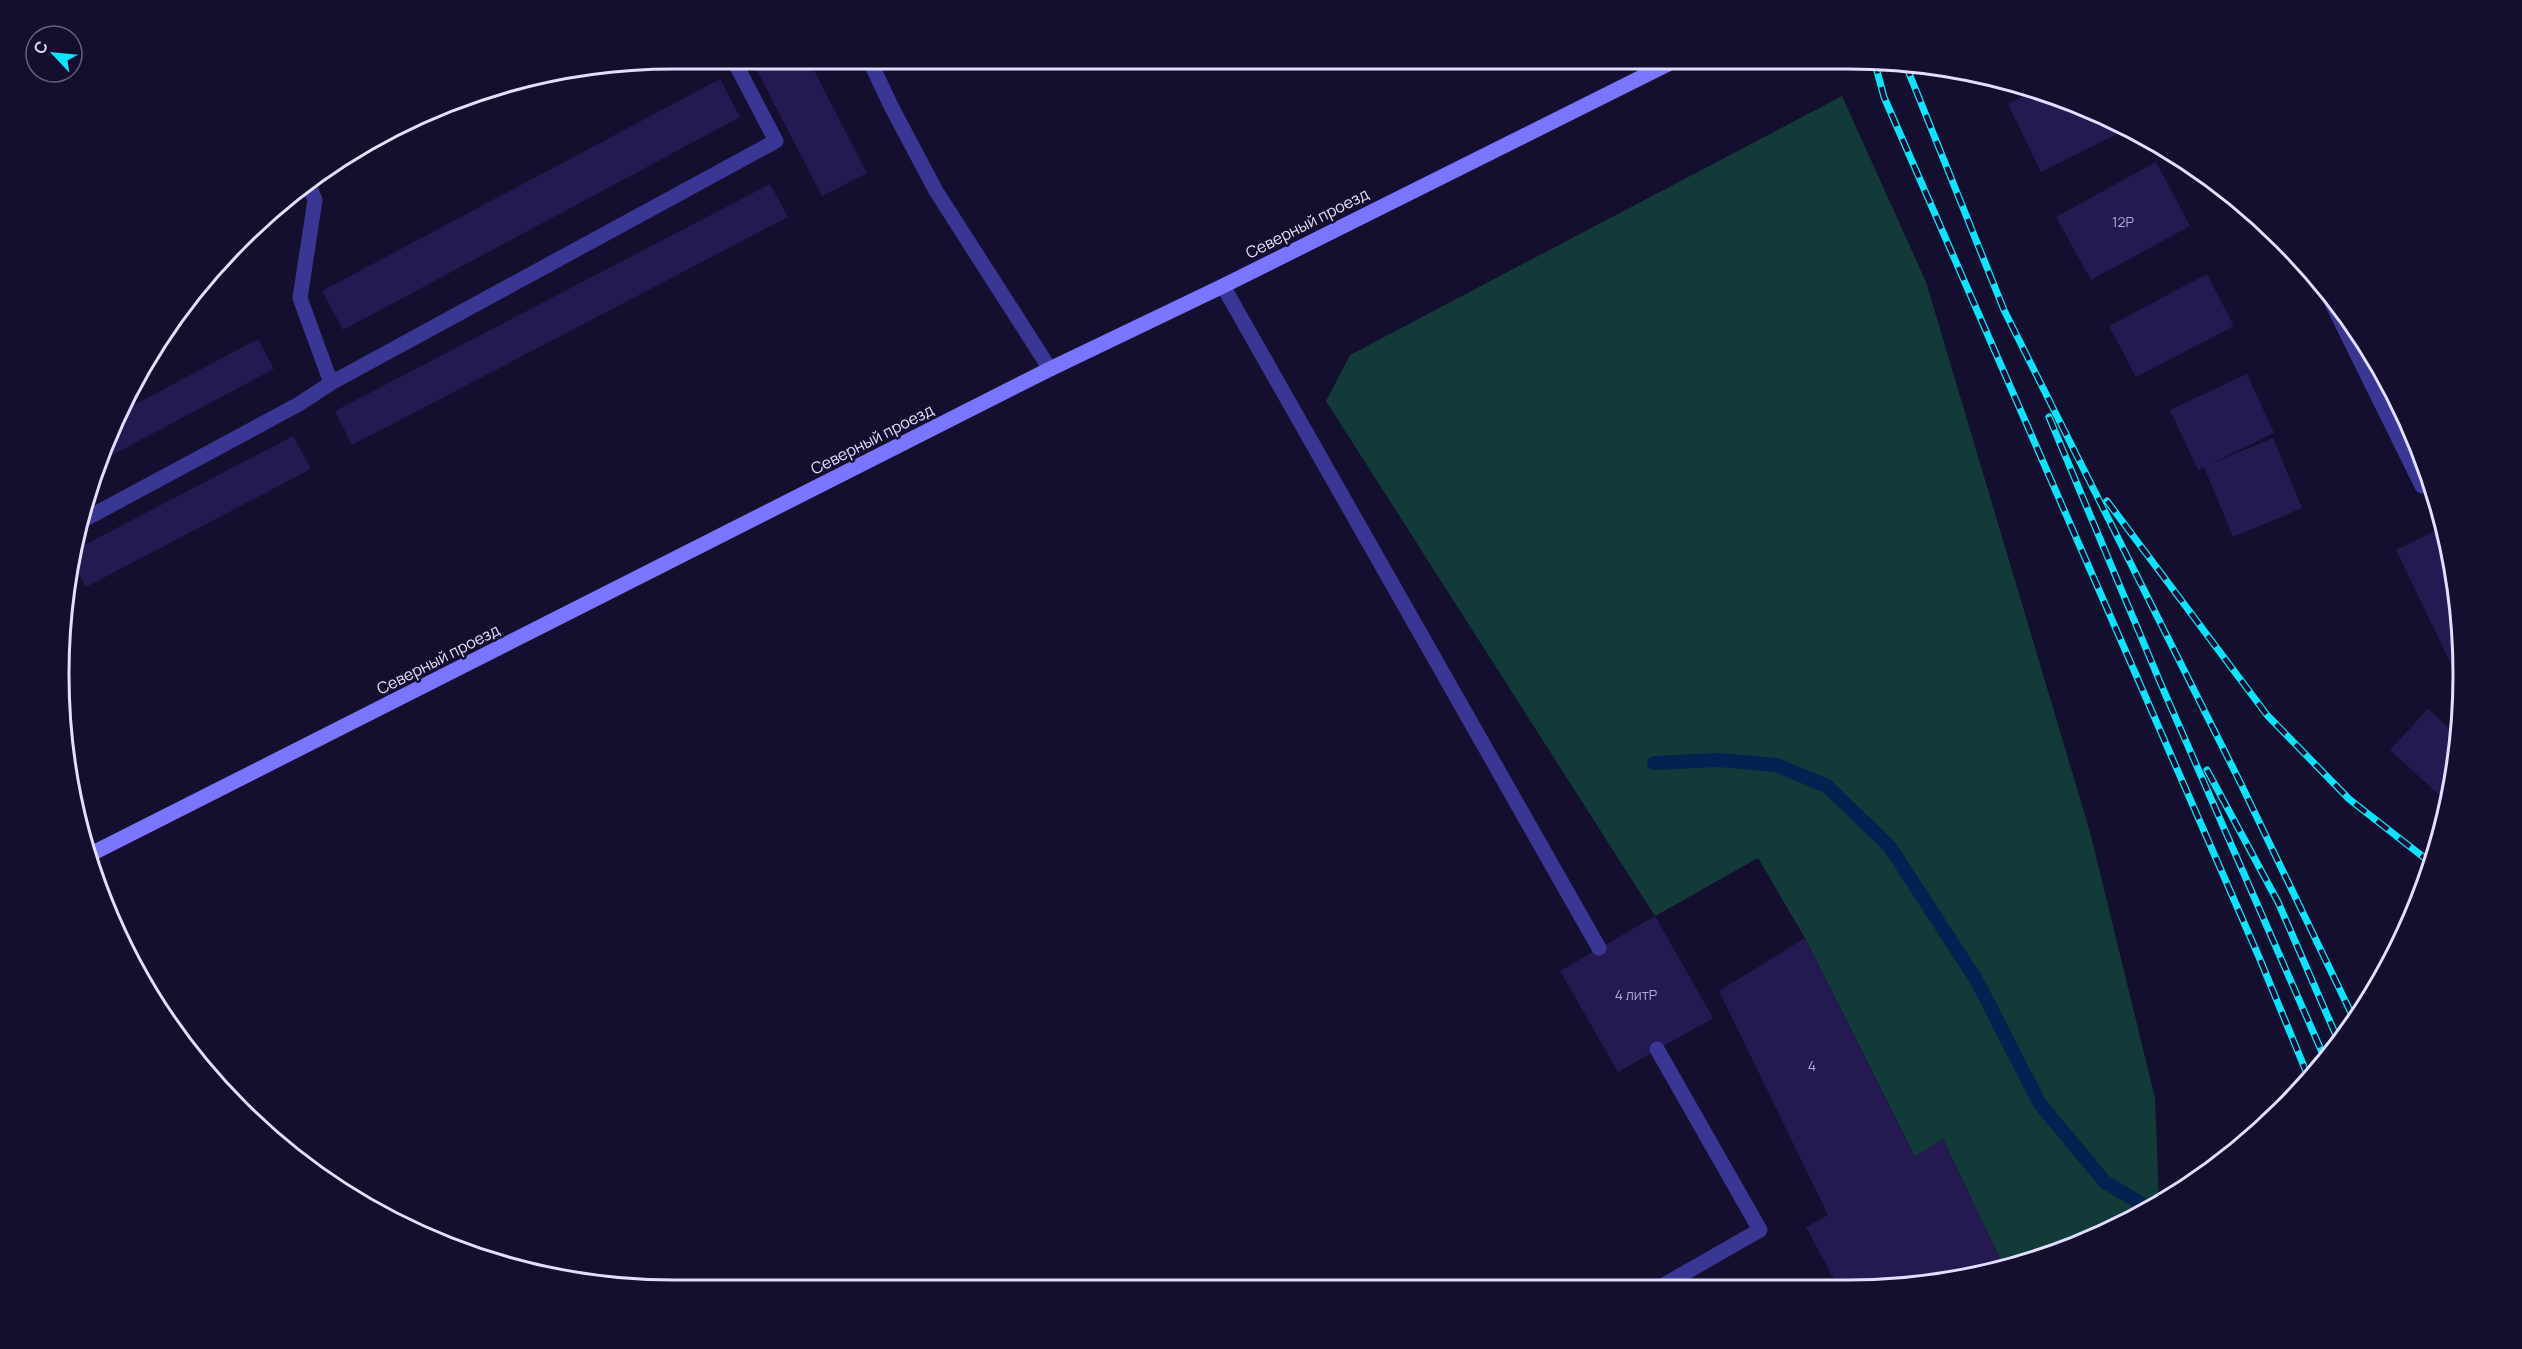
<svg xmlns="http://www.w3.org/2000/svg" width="2522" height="1349" font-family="Manrope,sans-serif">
<rect width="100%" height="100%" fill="#150f2f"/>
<path fill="#123a39" d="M1842 96 1926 282 2090 832 2155 1098 2159 1200 2083 1244 2003 1265 1943 1139 1915 1157 1805 938 1758 858 1655 916 1326 401 1350 355Z"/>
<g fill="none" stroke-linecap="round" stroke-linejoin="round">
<path stroke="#052152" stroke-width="14" d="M1654 763 1718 760 1776 765 1827 786 1890 847 1977 981 2040 1104 2105 1182 2147 1207"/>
</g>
<path fill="#251952" d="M751 59H808L867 173 822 196Z
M720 79 740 117 343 330 322 291Z
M2035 90 2120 122 2129 128 2041 172 2008 104Z
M391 130 392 132 355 149 367 141Z
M2156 162 2190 226 2091 280 2056 217Z
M770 184 788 217 352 445 335 411Z
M2207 274 2234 326 2136 377 2109 326Z
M258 339 274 369 97 463 106 438 119 413Z
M2247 374 2274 433 2210 464 2273 438 2302 508 2233 537 2204 467 2198 470 2170 410Z
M293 436 311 469 86 587 72 561 73 551Z
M2443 527 2458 594 2460 662 2452 666 2396 550Z
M2428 709 2459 737 2448 803 2390 750Z
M1655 916 1713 1018 1618 1072 1560 971Z
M1805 938 1915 1157 1943 1139 2003 1265 1928 1285H1837L1806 1227 1828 1215 1719 991Z"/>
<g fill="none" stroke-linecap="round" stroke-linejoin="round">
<path stroke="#3a3693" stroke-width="15" d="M307 181 315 200 300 298 331 383 776 141 733 59
M1223 286 1599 948
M2324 287 2422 486 2432 481
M78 523 299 404 331 383
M1657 1049 1760 1230 1662 1286"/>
<path stroke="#3a3693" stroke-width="15" d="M869 59 891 106 936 191 1050 369"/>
<path stroke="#7975ff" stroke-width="15" d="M87 856 1050 369 1223 286 1676 60"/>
<g stroke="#0ae5ff" stroke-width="7">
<path id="rail" d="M1874 60 1884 97 2259 957 2310 1081
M1905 63 2004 310 2240 782 2353 1017
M2049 417 2160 682 2325 1059
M2107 501 2267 715 2349 799 2431 863
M2207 770 2278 902 2338 1040"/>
</g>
<use href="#rail" stroke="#150f2f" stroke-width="4.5" stroke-dasharray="14" stroke-linecap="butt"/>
</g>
<g text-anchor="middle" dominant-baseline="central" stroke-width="5" stroke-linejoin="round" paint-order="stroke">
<g font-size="14" fill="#b3add4">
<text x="2123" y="221">12Р</text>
<text x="1636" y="994">4 литР</text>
<text x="1812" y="1065">4</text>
</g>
<g font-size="16" fill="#e2deff" stroke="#150f2f">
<text transform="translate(1307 223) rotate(-27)">Северный проезд</text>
<text transform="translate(872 439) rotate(-27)">Северный проезд</text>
<text transform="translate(438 659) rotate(-27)">Северный проезд</text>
</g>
</g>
<path d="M0 0H2522V1349H0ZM674 69H1848A605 605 0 0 1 2453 674V675A605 605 0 0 1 1848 1280H674A605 605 0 0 1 69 675V674A605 605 0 0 1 674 69Z" fill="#150f2f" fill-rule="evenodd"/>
<path fill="none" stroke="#e2deff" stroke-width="3" d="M674 69H1848A605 605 0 0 1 2453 674V675A605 605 0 0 1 1848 1280H674A605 605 0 0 1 69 675V674A605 605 0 0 1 674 69Z"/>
<g transform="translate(54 54) rotate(296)"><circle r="28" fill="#150f2f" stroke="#676282" stroke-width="1.5"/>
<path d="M0-4.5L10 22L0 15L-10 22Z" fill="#0ae5ff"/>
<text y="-9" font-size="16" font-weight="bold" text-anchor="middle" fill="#e2deff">С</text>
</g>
</svg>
